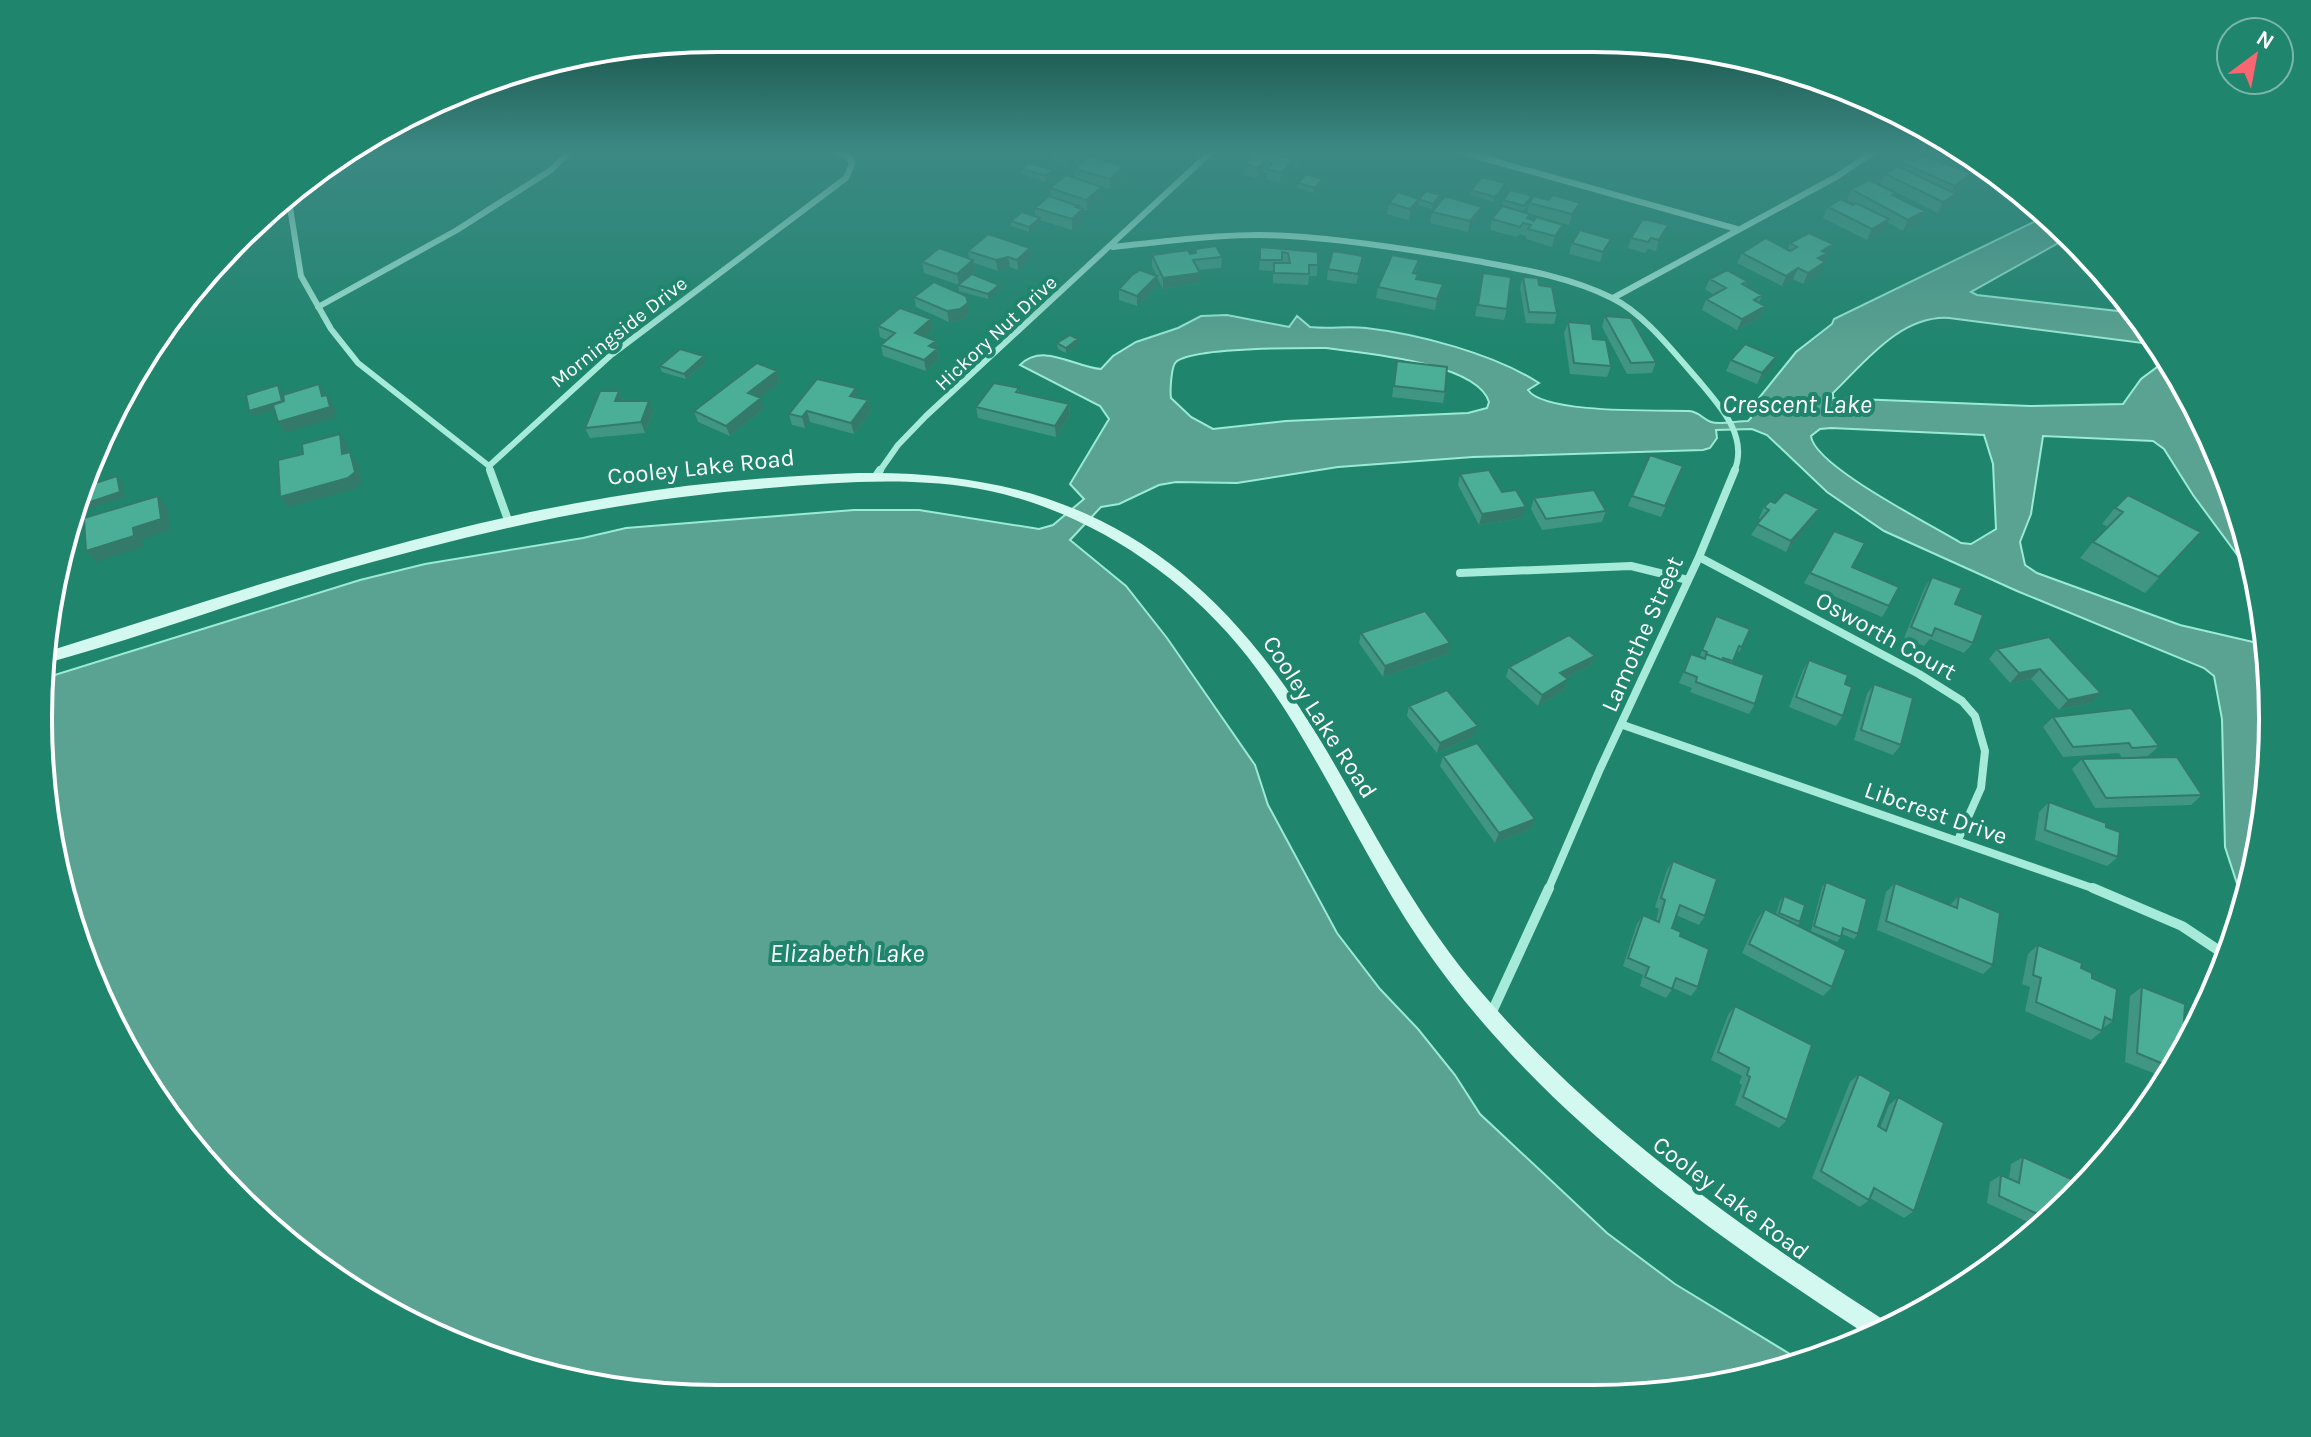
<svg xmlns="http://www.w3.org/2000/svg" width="2311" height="1437" font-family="Karla,sans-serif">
<rect width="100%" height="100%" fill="#1f856d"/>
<path fill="#5aa291" stroke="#9aebd6" stroke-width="2" fill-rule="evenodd" d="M2046 216 2069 237 1971 292 1977 295 2135 313 2158 345 1949 318C1901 315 1865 362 1833 393V398L2030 406 2123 404 2141 379 2168 359 2182 379 2237 500 2255 579 2193 495 2164 449 2153 441 2043 436 2031 514 2020 542 2025 565 2037 573 2180 625 2253 642 2268 641 2272 763 2250 895 2245 908 2225 847 2222 719 2214 676 2204 668 2017 591 1884 531 1827 492 1767 435 1752 429 1716 430 1717 438 1710 448 1703 450 1473 457 1338 467 1237 483 1176 482 1159 485 1119 504 1101 507 1070 540 1126 586 1167 638 1255 765 1268 805 1337 933 1380 989 1418 1029 1455 1075 1480 1114 1607 1233 1675 1284 1803 1362 1769 1376 1637 1398 630 1393 459 1347 304 1258 152 1096 61 895 38 718 45 678 360 580 425 564 583 538 626 528 854 510H919L1039 529 1053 525 1084 499 1070 484 1109 419 1100 406 1020 365C1043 342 1074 367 1101 369L1113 356 1136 342 1178 328 1201 316 1227 315 1289 327 1297 316 1310 327C1329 329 1348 326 1366 328 1419 334 1494 354 1539 383L1528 390C1544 414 1658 410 1689 411 1700 412 1702 419 1711 422 1720 425 1737 421 1748 421L1751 418 1749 411 1754 404 1796 352 1832 324 1834 319ZM1326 348C1362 353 1477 362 1489 402L1487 408 1468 413 1286 421 1213 429 1191 417 1171 398C1170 392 1171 366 1176 362 1193 347 1299 348 1326 348ZM1831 428 1984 435 1993 464 1996 529 1971 544 1961 543C1932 525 1814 466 1811 436L1820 429Z"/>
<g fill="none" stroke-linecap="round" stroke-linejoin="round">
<path stroke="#a6ead9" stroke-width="6" d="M1458 151 1737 229
M289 201 301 276 331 329 358 363 489 466
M1113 247C1171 241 1230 232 1289 236 1352 240 1415 250 1477 261 1521 269 1570 277 1612 298 1645 314 1675 354 1699 381 1721 407 1749 437 1734 472
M1613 298 1836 177 1875 151
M318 307 457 230 551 170 570 151
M491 472 489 466 611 355 846 178 852 164 849 157 834 151
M879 472 898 445 926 416 1212 151"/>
<path stroke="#a6ead9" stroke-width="8" d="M490 470 508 520
M876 476 880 470
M1699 557 1919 674 1962 701 1975 716 1985 751 1981 788 1958 840
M1460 573 1631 566 1688 580
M1623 725 2098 890
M1548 890 1600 769 1699 557 1735 470"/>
<path stroke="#a6ead9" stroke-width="10" d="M2093 888 2182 926 2227 956
M1491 1014 1549 888"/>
<path fill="#d2f8ef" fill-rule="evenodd" d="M859 473C1084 469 1216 563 1328 753 1376 835 1419 921 1482 993 1597 1127 1740 1227 1887 1322L1888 1326 1867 1335C1700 1226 1534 1108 1420 941 1358 849 1316 744 1247 656 1184 576 1091 513 990 491 918 476 842 482 769 488 620 499 476 532 333 573 238 601 143 637 47 663L49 651C234 593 420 528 611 497 693 483 776 476 859 473Z"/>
</g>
<path fill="#409682" d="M1264 151H1312V154L1300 167 1294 165 1293 170 1280 183 1267 179V173L1263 172 1257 178 1244 175 1245 167 1241 165V154Z
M1361 151H1379L1371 161 1359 158Z
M1564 151H1583L1579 155Z
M1944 151H1959L1989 168 1942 154Z
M1050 154 1077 156 1067 165 1050 159Z
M1900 162 1966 183 1954 193 1951 204 1938 213 1880 184 1885 174 1898 166Z
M1022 169 1053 176 1046 182 1022 174Z
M1075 169 1124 177 1110 189 1102 187V197L1087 210 1078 208 1083 209V220L1072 230 1040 220V223L1029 232 1011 226V221L1035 216V208L1051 197 1050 188 1075 178Z
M1323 179 1322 184 1314 193 1297 188 1298 183Z
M1505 189 1493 202 1470 195 1471 190Z
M1851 189 1896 193 1895 196 1925 211 1920 221 1903 231 1887 222 1884 230 1867 240 1823 218 1828 207 1855 204 1847 200Z
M1532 196 1531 201 1549 200 1580 203 1577 213 1569 225 1527 213 1529 203 1523 211 1502 205 1503 200Z
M1419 199 1439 200 1432 209 1418 205 1417 209 1409 220 1387 214 1389 203Z
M1432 212 1479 217 1468 232 1430 223Z
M1530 214 1529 219 1560 235 1552 247 1526 239V236L1520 234 1517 237 1490 230 1492 219Z
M1668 225 1664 236 1656 251 1648 249 1645 253 1628 248 1631 238Z
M1572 243 1607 249 1600 262 1569 254Z
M1790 243 1828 255 1825 257 1823 261 1820 273 1803 284 1793 279 1782 286 1737 263 1742 253 1788 249Z
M1260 247 1318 252 1317 276H1309L1308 285 1273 283V271L1259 270Z
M1030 248 1031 258 1018 270 1010 267 998 271 974 263 975 271 959 285 924 273 922 262 969 259 968 251Z
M1195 249 1222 257 1221 268 1198 270 1199 283 1163 289 1157 277V286L1137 306 1119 300V289L1156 275 1152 266V255L1195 253Z
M1419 260 1415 274H1418L1417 279 1443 284 1441 295 1435 310 1376 298 1378 287Z
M1361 266 1356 284 1327 280 1328 269Z
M1483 273 1507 309 1504 320 1475 316Z
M1523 277 1539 285 1557 313 1554 324 1526 323 1520 288Z
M1710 279 1747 281 1745 286 1762 295 1759 303 1765 306 1760 317 1737 330 1702 310 1706 299 1714 295 1705 289Z
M958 285H999V290L988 299 959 291Z
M914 297 969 314 961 320 949 322 916 307Z
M1605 316 1656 362 1652 373 1627 374 1602 327Z
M931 319 933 330 925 337 936 341 939 360 926 371 883 356 881 345 887 340 880 337 878 326Z
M1568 322 1593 339 1611 366 1607 377 1570 374 1564 333Z
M1057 343 1079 345 1066 353 1058 349Z
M1731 360 1771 368 1757 384 1726 371Z
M1397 361 1445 392 1443 403 1392 397Z
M706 362 686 379 662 372 660 366Z
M777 371 780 382 759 398 764 409 730 436 698 422 694 411Z
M1019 388V393L1069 404 1070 415 1056 437 978 418 976 407Z
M619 391 623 401 653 412 645 433 590 438 585 428Z
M858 398 868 400 871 411 854 434 810 422 805 428 792 425 789 414Z
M1683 466 1661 517 1628 506 1632 496Z
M1460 474 1502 492 1522 518 1479 525 1458 485Z
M1534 498 1606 511 1602 522 1542 530 1531 509Z
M1764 507 1813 520 1786 552 1751 535 1761 520 1759 518Z
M2115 508 2201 532 2145 593 2080 558 2093 542 2108 527 2102 524Z
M1834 531 1852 567 1889 606 1882 617 1804 583Z
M1932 577 1955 604 1973 643 1964 653 1930 639 1924 646 1904 638 1925 587Z
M1713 621 1742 647 1739 652 1737 651 1732 664 1755 704 1749 714 1690 692 1692 688 1679 683 1691 654 1704 659V657L1700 656Z
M1361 633 1448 654 1383 677 1359 643Z
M2049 637 2091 703 2059 710 2031 679 2010 683 1989 659 1997 649Z
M1595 656 1590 666 1566 678 1568 679 1564 690 1538 706 1506 677 1509 667Z
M1809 660 1845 684 1843 716 1836 726 1789 707 1803 670Z
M1874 684 1901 745 1893 755 1854 740 1867 694Z
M1409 706 1474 736 1437 753 1407 716Z
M2053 717 2159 746 2148 756 2122 758 2119 753 2063 757 2043 727Z
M1443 756 1531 829 1495 843 1440 766Z
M2082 759 2202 795 2191 805 2095 808 2072 769Z
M2049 802 2106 827 2118 857 2107 866 2035 840 2039 812Z
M1673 861 1705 916 1699 925 1676 915 1672 928 1680 936 1698 987 1691 996 1673 988 1666 998 1640 986 1643 975 1623 966 1637 924 1643 915 1656 921 1659 909 1655 907 1667 870Z
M1826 882 1858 934 1854 939 1842 934 1841 937 1837 942 1811 931 1822 887Z
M1895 883 1950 905 1959 896 1993 965 1983 974 1877 930 1886 892Z
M1784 896 1800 922 1798 925 1832 987 1823 996 1742 953 1758 918 1765 909 1776 914 1780 901Z
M2038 945 2081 968 2092 978 2113 1021 2103 1028 2102 1031 2091 1040 2025 1011 2030 987 2022 984 2028 954Z
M2142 987 2184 1021 2188 1031 2194 1033 2166 1078 2125 1062 2130 996Z
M1735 1006 1787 1120 1779 1128 1735 1105 1742 1085 1739 1083 1742 1076 1711 1060 1728 1015Z
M1859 1074 1878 1126 1880 1128 1889 1105 1898 1097 1914 1211 1904 1218 1870 1198 1869 1200 1860 1207 1812 1178 1850 1082Z
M2023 1157 2082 1187 2045 1226 2037 1221 2032 1224 1987 1203 1990 1182 2001 1175 2009 1178 2011 1164Z"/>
<path fill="#347a6a" d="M1077 151V156L1067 165V159Z
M1306 151H1312V154L1300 167 1301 156Z
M1376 151H1379V152L1371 161V156Z
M1294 160 1293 170 1280 183 1281 173Z
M1264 162 1263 172 1257 178 1258 168Z
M1124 166V177L1110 189V179Z
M1053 170V176L1046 182 1045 176Z
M1972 173 1966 183 1949 196 1955 186Z
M1323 179 1322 184 1314 193 1315 188Z
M1506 183 1505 189 1493 202 1495 197Z
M1102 187V197L1087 210 1086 200Z
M1956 194 1951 204 1938 213 1943 202Z
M1440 195 1439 200 1432 209 1433 204Z
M1419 199 1417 209 1409 220 1410 209Z
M1580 203 1577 213 1569 225 1572 214Z
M1078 206V213L1083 209V220L1072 230V219L1076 207Z
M1482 207 1479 217 1468 232 1470 221Z
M1925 211 1920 221 1903 231 1908 220Z
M1040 218V223L1029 232V227Z
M1889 219 1884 230 1867 240 1872 229Z
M1563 225 1560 235 1552 247 1555 236Z
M1668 225 1664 236 1656 251 1659 240Z
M1611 239 1607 249 1600 262 1603 252Z
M1833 244 1822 264 1813 269 1822 251Z
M1030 248 1031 258 1018 270 1017 260Z
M1008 257 1010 267 998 271 996 260Z
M973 260 975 271 959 285 957 274Z
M1825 262 1820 273 1803 284 1808 273Z
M1798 268 1793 279 1782 286 1786 276Z
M1200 273 1199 283 1163 289V278Z
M1157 276V286L1137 306V296Z
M1443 284 1441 295 1435 310 1437 299Z
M999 285V290L988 299V294Z
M968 303 969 314 961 320 949 322 947 311Z
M1765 306 1760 317 1737 330 1742 319Z
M931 319 933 330 917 344 915 333Z
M1078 339 1079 345 1066 353V348Z
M936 341 939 360 926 371 924 360 929 346Z
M704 356 706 362 686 379 684 374Z
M1776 357 1771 368 1757 384 1762 373Z
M777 371 780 382 752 404 748 393Z
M319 384 334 406 337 417 285 433 278 422 322 396Z
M278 385 282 391 286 406 253 416 249 411Z
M856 388 858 399 850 396Z
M619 391 623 402 615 401Z
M761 398 764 409 730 436 726 426Z
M868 400 871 411 854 434 851 423Z
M649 401 653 412 645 433 641 422Z
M1069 404 1070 415 1056 437 1055 426Z
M807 411 810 422 805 428 802 417Z
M340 434 347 444 350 465 342 454Z
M350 452 357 463 362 483 355 489 288 507 280 497Z
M117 476 121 481 125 497 80 512 75 507Z
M158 496 167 507 170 530 142 539 143 547 96 562 86 551 133 528Z
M1526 507 1522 518 1479 525 1482 514Z
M1819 509 1813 520 1786 552 1791 541Z
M1450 643 1448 654 1383 677 1385 666Z
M1595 656 1590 666 1556 683 1560 673Z
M2040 669 2031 679 2010 683 2019 673Z
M1568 679 1564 690 1538 706 1542 695Z
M2101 693 2091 703 2059 710 2068 700Z
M1478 726 1474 736 1437 753 1440 743Z
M1535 819 1531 829 1495 843 1499 833Z"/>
<path fill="#4baf97" stroke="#347a6a" stroke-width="2" d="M1053 151H1077L1067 159 1050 154Z
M1245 151H1262L1294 160 1281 173 1267 169 1272 164 1269 162H1264L1258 168 1245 164 1251 158 1241 154Z
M1283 151H1306L1301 156Z
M1361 151H1376L1371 156 1359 152Z
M1088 156 1124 166 1110 179 1075 169Z
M1922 156 1972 173 1955 186 1900 162 1906 158 1914 161Z
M1029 163 1053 170 1045 176 1022 169Z
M1898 166 1956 194 1943 202 1885 174Z
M1306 174 1323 179 1315 188 1298 183Z
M1066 175 1102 187 1086 200 1050 188Z
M1482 177 1506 183 1495 197 1471 190Z
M1869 180 1896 193 1892 195 1925 211 1908 220 1851 189Z
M1511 190 1532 196 1524 206 1503 200Z
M1426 191 1440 195 1433 204 1419 199Z
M1398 192 1419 199 1410 209 1389 203Z
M1553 195 1580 203 1572 214 1529 203 1534 196 1549 200Z
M1049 196 1078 206 1076 207 1083 209 1072 219 1035 208Z
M1445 196 1482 207 1470 221 1432 212Z
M1841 199 1853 205 1856 203 1889 219 1872 229 1828 207Z
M1502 206 1530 214 1527 218 1534 221 1536 217 1563 225 1555 236 1528 229 1531 225 1523 223 1520 227 1492 219Z
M1022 212 1040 218 1029 227 1011 221Z
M1642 220H1648L1668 225 1659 240 1651 238 1648 242 1631 238Z
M1580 230 1611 239 1603 252 1572 243Z
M1809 233 1833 244 1822 251 1827 253 1818 258 1825 262 1808 273 1798 268 1786 276 1742 253 1766 238 1790 251 1797 247 1790 243Z
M988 234 1030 248 1017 260 1008 257 996 260 968 251Z
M1216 246 1222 257 1193 260 1200 273 1163 278 1152 255 1188 250 1190 254 1196 253 1195 249Z
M1260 247 1318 252V265H1309V274L1274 273V263H1290L1288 253 1282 252V260H1260Z
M939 248 973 260 957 274 922 262Z
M1333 251 1363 256 1358 274 1328 269Z
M1392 255 1419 260 1413 273 1418 274 1416 279 1443 284 1437 299 1378 287Z
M1140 270 1157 276 1137 296 1119 289 1132 275Z
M1727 270 1747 281 1742 284 1762 295 1754 300 1765 306 1742 319 1706 299 1726 288 1710 279Z
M1483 273 1511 277 1507 309 1478 305Z
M972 274 999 285 988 294 958 285Z
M1523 277 1538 278 1539 285 1552 287 1557 313 1529 312Z
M934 282 966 296 968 303 960 309 947 311 914 297Z
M900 308 931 319 915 333 936 341 929 346 937 349 924 360 881 345 895 333 878 326Z
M1605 316 1631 318 1656 362 1631 363Z
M1568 322 1591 324 1593 339 1606 340 1611 366 1574 363Z
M1070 335 1078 339 1066 348 1057 343Z
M1745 344 1776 357 1762 373 1731 360Z
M680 349 704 356 684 374 660 366Z
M1397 361 1447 367 1445 392 1394 386Z
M757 363 777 371 748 393 761 398 726 426 694 411Z
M817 379 856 388 850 396 868 400 851 423 807 411 802 417 789 414Z
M994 383 1019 388 1016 392 1069 404 1055 426 976 407Z
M319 384 322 396 327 395 330 407 278 422 273 405 284 401 283 395Z
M278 385 282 401 249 411 246 395Z
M600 391H619L615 401H649L641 422 585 428Z
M340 434 342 454 350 452 355 472 348 478 280 497 278 460 303 454 302 444Z
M1650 455 1683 466 1665 506 1632 496Z
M1489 470 1502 492 1516 490 1526 507 1482 514 1460 474Z
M117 476 120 492 75 507 74 499 80 488Z
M1594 490 1606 511 1546 519 1534 498Z
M1785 492 1819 509 1791 541 1757 524 1769 510 1764 507 1770 501 1775 503Z
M2128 495 2201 532 2159 577 2093 542 2123 512 2115 508Z
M158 496 161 519 133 528 134 536 86 551 84 518Z
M1834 531 1865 543 1852 567 1899 587 1889 606 1810 573Z
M1932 577 1962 588 1955 604 1983 615 1973 643 1935 628 1932 636 1911 627Z
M1425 611 1450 643 1385 666 1361 633Z
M1716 616 1750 629 1742 647 1739 646 1733 661 1723 658 1722 660 1706 654 1707 652 1702 650Z
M1569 635 1595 656 1560 673 1568 679 1542 695 1509 667Z
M2049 637 2101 693 2068 700 2040 669 2019 673 1997 649Z
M1691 654 1705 659 1706 654 1764 675 1755 704 1696 682 1697 677 1684 672Z
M1809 660 1848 675 1845 684 1852 687 1843 716 1796 697Z
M1874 684 1913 698 1901 745 1861 730Z
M1447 690 1478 726 1440 743 1409 706Z
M2131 708 2159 746 2132 748 2129 743 2073 747 2053 717Z
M1477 743 1535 819 1499 833 1443 756Z
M2177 757 2202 795 2106 798 2082 759Z
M2049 802 2106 823V827L2120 832 2118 857 2045 830Z
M1673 861 1717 879 1705 916 1680 905 1672 928 1681 932 1680 936 1709 949 1698 987 1676 978 1672 989 1645 977 1649 967 1628 958 1643 915 1659 922 1665 900 1661 898Z
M1826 882 1867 899 1858 934 1843 928 1841 937 1814 926Z
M1895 883 1957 908 1959 896 2000 913 1993 965 1886 921Z
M1784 896 1805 905 1800 922 1779 913Z
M1765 909 1846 950 1832 987 1749 944Z
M2038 945 2082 963 2081 968 2092 973V978L2117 989 2113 1021 2105 1017 2102 1031 2036 1002 2041 978 2033 975Z
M2142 987 2185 1004 2184 1021 2188 1023V1031L2194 1033 2173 1068 2137 1053Z
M1735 1006 1812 1045 1787 1120 1743 1097 1750 1077 1747 1075 1749 1068 1718 1052Z
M1859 1074 1891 1092 1878 1126 1886 1131 1898 1097 1944 1123 1914 1211 1874 1188 1869 1200 1821 1171Z
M2023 1157 2082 1184V1187L2053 1217 2045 1212 2044 1217 1999 1196 2001 1175 2019 1183Z"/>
<linearGradient id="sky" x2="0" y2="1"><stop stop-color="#11493c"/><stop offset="0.43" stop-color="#3c8984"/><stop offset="1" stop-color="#3c8984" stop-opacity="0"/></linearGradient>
<rect width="2311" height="352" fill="url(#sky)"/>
<g text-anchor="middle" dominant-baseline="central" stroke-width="8" stroke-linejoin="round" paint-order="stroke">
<g font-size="20" fill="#fff" stroke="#1f856d">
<text transform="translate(619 332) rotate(-38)">Morningside Drive</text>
<text transform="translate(996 333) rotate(-43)">Hickory Nut Drive</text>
</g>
<g font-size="24" fill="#fff" stroke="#1f856d">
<text transform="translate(701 467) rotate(-6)">Cooley Lake Road</text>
<text transform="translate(1642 634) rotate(-66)">Lamothe Street</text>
<text transform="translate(1886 636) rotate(29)">Osworth Court</text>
<text transform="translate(1320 717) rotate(57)">Cooley Lake Road</text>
<text transform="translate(1936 813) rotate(19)">Libcrest Drive</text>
<text transform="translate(1731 1198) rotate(37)">Cooley Lake Road</text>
</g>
<g font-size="26" font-style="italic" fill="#fff" stroke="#1f856d">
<text x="1797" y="404">Crescent Lake</text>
<text x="847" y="953">Elizabeth Lake</text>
</g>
</g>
<path d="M0 0H2311V1437H0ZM718 52H1593A666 666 0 0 1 2259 718V719A666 666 0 0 1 1593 1385H718A666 666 0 0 1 52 719V718A666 666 0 0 1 718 52Z" fill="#1f856d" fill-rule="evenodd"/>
<path fill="none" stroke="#fff" stroke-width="4" d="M718 52H1593A666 666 0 0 1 2259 718V719A666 666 0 0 1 1593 1385H718A666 666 0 0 1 52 719V718A666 666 0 0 1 718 52Z"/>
<g transform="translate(2255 56) rotate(32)"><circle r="38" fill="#1f856d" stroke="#79b6a7" stroke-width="2"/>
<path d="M0-6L14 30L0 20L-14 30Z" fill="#f86672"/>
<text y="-12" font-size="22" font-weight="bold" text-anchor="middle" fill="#ffffff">N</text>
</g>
</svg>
